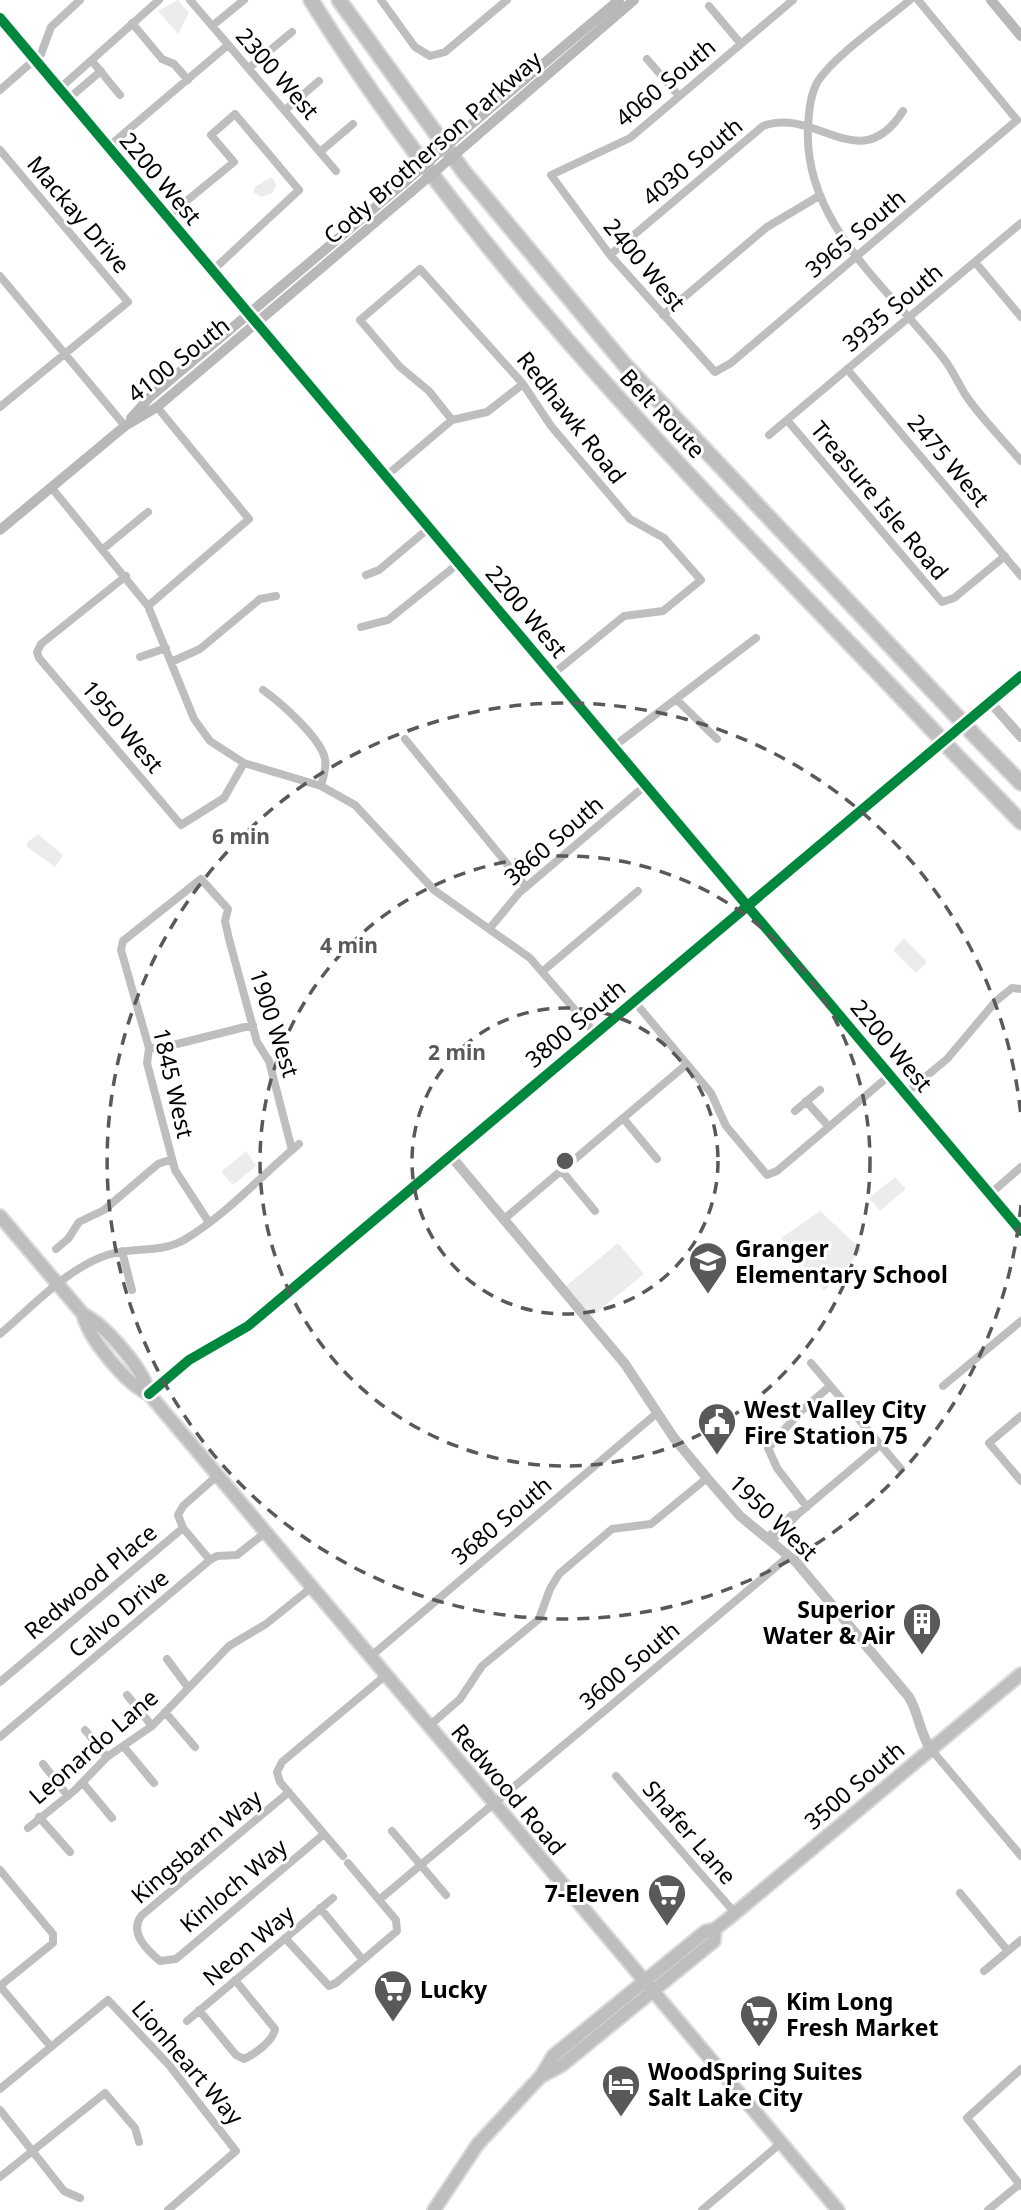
<svg xmlns="http://www.w3.org/2000/svg" width="1021" height="2210" font-family="'Noto Sans',sans-serif">
<rect width="100%" height="100%" fill="#fff"/>
<path fill="#ececec" d="M178 0 189 13 178 34 158 11Z
M272 177 276 185 272 193 262 197 253 192 256 186Z
M38 834 63 855 55 867 27 847V843Z
M904 938 927 962 916 973 893 950Z
M246 1151 256 1166 233 1185 221 1172Z
M895 1177 906 1189 880 1211 869 1198Z
M820 1211 862 1250 824 1291 781 1238Z
M618 1243 644 1274 592 1316 566 1286Z"/>
<g fill="none" stroke-linecap="round" stroke-linejoin="round">
<g stroke="#dbdbdb" stroke-width="16">
<path id="primary" d="M0 1216 83 1314C105 1325 145 1370 149 1394
M83 1314C88 1338 127 1385 149 1394L838 2210
M542 2076 562 2065 714 1941 715 1929
M434 2210 478 2144 541 2076 553 2056 706 1931 715 1929 728 1919 1021 1674"/>
</g>
<g stroke="#dbdbdb" stroke-width="18">
<path id="motorway" d="M311 0C479 270 708 495 927 724
M339 0 464 172 625 365 947 706
M978 739 1021 783
M956 755 1021 822"/>
</g>
<path stroke="#bebebe" stroke-width="8" d="M190 0 336 171
M381 0 415 47 430 56 445 52 507 0
M793 0 630 138 551 175 610 255 715 372 731 363 1017 120 918 0
M910 0C885 21 835 55 818 81 810 95 809 111 808 127 803 224 890 289 944 359 954 372 960 388 969 400 985 422 1004 441 1021 461
M709 6 741 44
M132 23 162 59 174 64 188 80
M212 26 244 0
M647 59 679 96
M92 61 120 95
M249 68 292 32
M59 89 159 0
M0 90 41 54 51 27 80 0
M68 99 101 71
M285 110 319 81
M108 147 228 45
M0 150 128 302 0 407
M320 152 353 124
M167 217 234 162 211 135 235 114 299 190 212 271
M610 255 763 126C816 106 860 179 903 111
M975 262 1021 317
M0 276 125 426
M663 315 767 227 819 196
M847 369 1021 576
M452 420 429 391 400 367 360 320 420 269 523 384 551 426 630 519 664 538 701 580 663 611 624 616 553 674
M787 420 942 602 954 598 1005 556
M769 435 1021 223
M386 476 452 420 487 412 523 384
M51 487 148 606 194 719 210 741 244 763 321 786 355 805 434 890 530 958 595 1033
M103 549 148 512
M366 575 379 570 429 528
M126 576 41 644 37 652 39 658 181 825 224 798 244 763
M148 606 249 519 157 407
M361 627 388 620 459 563
M140 657 166 648
M171 662 200 649 260 599 276 596
M263 690C280 702 321 738 325 759 327 768 323 777 321 786
M676 699 717 739
M405 739 526 887
M613 747 756 638
M490 928 519 893 646 785
M543 971 638 891
M634 1001 711 1093 726 1126 767 1175 777 1171 890 1075
M149 1048H161L253 1025
M905 1094 947 1059 996 1001 1012 988 1021 989
M806 1101 829 1127
M795 1111 820 1090
M623 1118 657 1159
M561 1170 595 1211
M990 1194 1021 1167
M503 1220 687 1064
M208 1221 175 1170 147 1063 149 1048 121 950 123 941 201 879 228 909 225 921 229 939 257 1042 269 1061 292 1150
M56 1249 68 1239 79 1222 104 1210 158 1164 172 1159
M122 1251 132 1290
M0 1334C32 1307 66 1269 107 1255 132 1246 159 1254 184 1240 226 1215 262 1175 299 1144
M811 1363 901 1469
M943 1386 1021 1321
M1021 1416 989 1443 1021 1481
M807 1507 777 1468 768 1448 799 1413 830 1386
M767 1538 792 1515 798 1514
M772 1541 798 1514 880 1445
M210 1560 183 1528 178 1515 183 1506 218 1475
M370 1657 657 1413
M167 1659 187 1686
M0 1682 183 1528
M127 1695 152 1726
M165 1712 195 1747
M429 1726 460 1699 482 1666 539 1619 550 1589 559 1574 612 1529 651 1524 707 1478
M85 1730 107 1757
M0 1737 210 1560 217 1556 237 1555 266 1532
M124 1747 154 1783
M930 1748 1021 1856
M43 1764 68 1796
M616 1776 735 1913
M83 1783 112 1818
M289 1792 141 1916C129 1933 147 1950 160 1961L176 1959 324 1834
M39 1817 70 1852
M28 1828 75 1790 107 1757 152 1726 229 1646 266 1624 312 1587
M392 1831 446 1895
M343 1856 280 1782 277 1772 282 1762 386 1675
M0 1870 53 1934V1943L0 1986
M960 1893 1008 1951
M379 1900 789 1556
M320 1908 363 1960
M285 1938 329 1986 336 1983 397 1931 396 1920 348 1863
M984 1971 1021 1940
M0 1986 51 2047
M199 2010 236 2055 244 2059C255 2054 273 2041 275 2029L235 1980
M187 2021 333 1898
M1021 2069 967 2118 1021 2186
M0 2089 108 2000 169 2065 236 2151 168 2210
M0 2110 64 2191 80 2198
M0 2177 105 2093 135 2128 139 2142
M702 2210 781 2143
M988 2210 1021 2183"/>
<path stroke="#bebebe" stroke-width="10" d="M0 18 1021 1231
M990 702 1021 737
M450 1155 625 1364 674 1438 707 1478 740 1516 796 1562 909 1697C919 1714 919 1731 930 1748
M149 1394 189 1360 248 1326 1021 676"/>
<path stroke="#b8b8b8" stroke-width="10" d="M991 0 1021 36
M467 128 619 0
M474 138 634 0
M131 418 150 397 404 183
M0 530 125 426 157 407 411 192"/>
<use href="#primary" stroke="#bebebe" stroke-width="12"/>
<use href="#motorway" stroke="#bebebe" stroke-width="14"/>
<g stroke="#dbdbdb" stroke-width="18" stroke-linecap="butt">
<path id="motorway-bridge" d="M947 706 978 739
M927 724 956 755"/>
</g>
<path stroke="#b8b8b8" stroke-width="10" d="M404 183 467 128
M411 192 474 138"/>
<use href="#motorway-bridge" stroke="#bebebe" stroke-width="14"/>
<g stroke="#fff" stroke-width="15">
<path id="cycleway" d="M0 18 1021 1231
M149 1394 189 1360 248 1326 1021 676"/>
</g>
<use href="#cycleway" stroke="#00873e" stroke-width="10"/>
</g>
<g fill="none" stroke="#595959" stroke-width="3.5" stroke-dasharray="12 9">
<circle cx="565" cy="1161" r="153"/>
<circle cx="565" cy="1161" r="305"/>
<path d="M1021 1205A458 458 0 1 1 1021 1117"/>
</g>
<defs>
<g id="school-pin" transform="scale(2.0125)"><path d="M0 17L-7.5 6A9.5 9.5 0 1 1 7.5 6Z" fill="#595959" stroke="#fff"/><path d="M0-5L7-2L0 1L-7-2ZM-4 1L0 2.5L4 1V4Q0 6-4 4Z" fill="#fff"/></g>
<g id="civic-pin" transform="scale(2.0125)"><path d="M0 17L-7.5 6A9.5 9.5 0 1 1 7.5 6Z" fill="#595959" stroke="#fff"/><path d="M-.6-6.5H3V-4.5H.6V-3L4-1V1h2V6H-6V1h2V-1L-.6-3ZM-1.2 2.5V6h2.4V2.5Z" fill="#fff"/></g>
<g id="building-pin" transform="scale(2.0125)"><path d="M0 17L-7.5 6A9.5 9.5 0 1 1 7.5 6Z" fill="#595959" stroke="#fff"/><path d="M-4-6H4V6H1V3H-1V6H-4ZM-2.5-4.3h1.7v1.8h-1.7ZM.8-4.3h1.7v1.8H.8ZM-2.5-1h1.7V.8h-1.7ZM.8-1h1.7V.8H.8Z" fill="#fff"/></g>
<g id="supermarket-pin" transform="scale(2.0125)"><path d="M0 17L-7.5 6A9.5 9.5 0 1 1 7.5 6Z" fill="#595959" stroke="#fff"/><path d="M-6-5.5h2.5l.6 2H6L4.5 2H-2.5L-4.4-4H-6ZM-1.5 3.2a1.3 1.3 0 1 0 .1 0ZM3 3.2a1.3 1.3 0 1 0 .1 0Z" fill="#fff"/></g>
<g id="hotel-pin" transform="scale(2.0125)"><path d="M0 17L-7.5 6A9.5 9.5 0 1 1 7.5 6Z" fill="#595959" stroke="#fff"/><path d="M-6-4.5h1.5V1H6V5H4.5V3h-9V5H-6ZM-4 0a1.8 1.8 0 1 1 3.6 0ZM.5 0V-2.5h3Q6-2.5 6 0Z" fill="#fff"/></g>
</defs>
<g fill-rule="evenodd">
<use href="#school-pin" x="708" y="1261"/>
<use href="#civic-pin" x="717" y="1422"/>
<use href="#building-pin" x="922" y="1622"/>
<use href="#supermarket-pin" x="667" y="1893"/>
<use href="#supermarket-pin" x="393" y="1989"/>
<use href="#supermarket-pin" x="759" y="2014"/>
<use href="#hotel-pin" x="621" y="2084"/>
</g>
<g text-anchor="middle" dominant-baseline="central" stroke-width="6" stroke-linejoin="round" paint-order="stroke">
<g font-size="23" fill="#000" stroke="#fff">
<text transform="translate(278 73) rotate(49)">2300 West</text>
<text transform="translate(665 82) rotate(-40)">4060 South</text>
<text transform="translate(432 147) rotate(-41)">Cody Brotherson Parkway</text>
<text transform="translate(692 161) rotate(-40)">4030 South</text>
<text transform="translate(161 178) rotate(50)">2200 West</text>
<text transform="translate(79 214) rotate(50)">Mackay Drive</text>
<text transform="translate(855 233) rotate(-40)">3965 South</text>
<text transform="translate(645 264) rotate(50)">2400 West</text>
<text transform="translate(892 307) rotate(-40)">3935 South</text>
<text transform="translate(178 359) rotate(-38)">4100 South</text>
<text transform="translate(663 413) rotate(47)">Belt Route</text>
<text transform="translate(572 417) rotate(52)">Redhawk Road</text>
<text transform="translate(949 460) rotate(50)">2475 West</text>
<text transform="translate(880 500) rotate(50)">Treasure Isle Road</text>
<text transform="translate(527 611) rotate(50)">2200 West</text>
<text transform="translate(123 726) rotate(50)">1950 West</text>
<text transform="translate(553 840) rotate(-41)">3860 South</text>
<text transform="translate(275 1023) rotate(72)">1900 West</text>
<text transform="translate(575 1023) rotate(-40)">3800 South</text>
<text transform="translate(892 1045) rotate(50)">2200 West</text>
<text transform="translate(174 1083) rotate(77)">1845 West</text>
<text transform="translate(774 1517) rotate(44)">1950 West</text>
<text transform="translate(501 1520) rotate(-40)">3680 South</text>
<text transform="translate(90 1581) rotate(-40)">Redwood Place</text>
<text transform="translate(118 1613) rotate(-40)">Calvo Drive</text>
<text transform="translate(629 1665) rotate(-40)">3600 South</text>
<text transform="translate(93 1746) rotate(-41)">Leonardo Lane</text>
<text transform="translate(854 1785) rotate(-40)">3500 South</text>
<text transform="translate(509 1789) rotate(50)">Redwood Road</text>
<text transform="translate(690 1832) rotate(49)">Shafer Lane</text>
<text transform="translate(196 1846) rotate(-40)">Kingsbarn Way</text>
<text transform="translate(233 1885) rotate(-40)">Kinloch Way</text>
<text transform="translate(248 1945) rotate(-40)">Neon Way</text>
<text transform="translate(188 2062) rotate(49)">Lionheart Way</text>
</g>
<g font-size="23" font-weight="bold" fill="#000" stroke="#fff" text-anchor="start">
<text x="735" y="1248">Granger<tspan x="735" dy="26">Elementary School</tspan></text>
<text x="744" y="1409">West Valley City<tspan x="744" dy="26">Fire Station 75</tspan></text>
<text x="895" y="1609" text-anchor="end">Superior<tspan x="895" dy="26">Water &amp; Air</tspan></text>
<text x="640" y="1893" text-anchor="end">7-Eleven</text>
<text x="420" y="1989">Lucky</text>
<text x="786" y="2001">Kim Long<tspan x="786" dy="26">Fresh Market</tspan></text>
<text x="648" y="2071">WoodSpring Suites<tspan x="648" dy="26">Salt Lake City</tspan></text>
</g>
</g>
<circle cx="565" cy="1161" r="10" fill="#595959" stroke="#fff" stroke-width="3.5"/>
<g font-size="21" text-anchor="middle" font-weight="bold" fill="#595959" stroke="#fff" stroke-width="6" stroke-linejoin="round" paint-order="stroke">
<text x="241" y="844">6 min</text>
<text x="349" y="953">4 min</text>
<text x="457" y="1060">2 min</text>
</g>
</svg>
